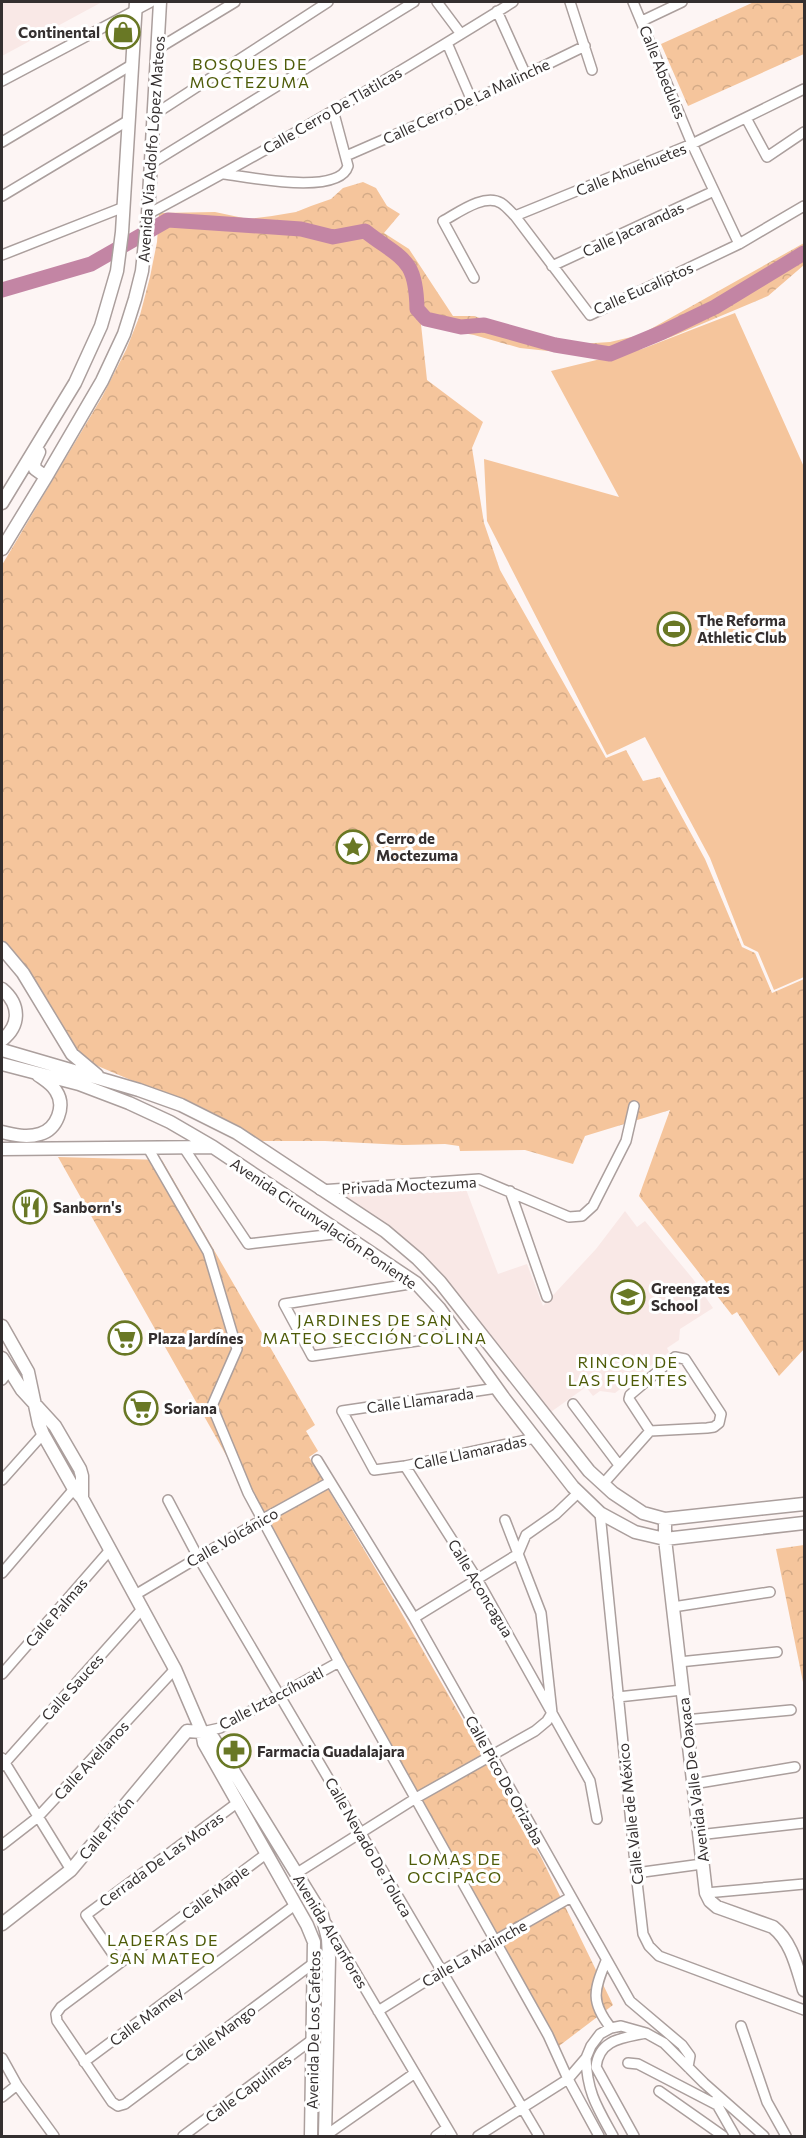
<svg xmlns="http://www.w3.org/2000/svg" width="806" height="2138" font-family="Commissioner,sans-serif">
<defs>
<pattern id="park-crowns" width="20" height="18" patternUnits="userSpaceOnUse" patternTransform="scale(1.5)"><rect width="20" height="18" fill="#f5c59c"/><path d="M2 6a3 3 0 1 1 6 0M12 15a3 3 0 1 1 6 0" fill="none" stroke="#d3aa87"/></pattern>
</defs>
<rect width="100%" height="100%" fill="#fdf5f4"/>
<path fill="#f9e8e6" d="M2 2H102L2 56Z
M464 1184 498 1274 527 1264 543 1306 596 1249 625 1211 637 1227 645 1221 693 1279 713 1308 680 1329 679 1340 667 1348 669 1352 615 1393 600 1391 593 1396 586 1387 548 1414 463 1300 445 1278 344 1199 345 1191Z"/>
<path fill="#f5c59c" d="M735 313 804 467V977L774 990 758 952 744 945 710 858 645 737 607 755 487 521 484 459 619 497 551 371 642 349Z"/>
<path fill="url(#park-crowns)" d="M754 2H804V54L688 106 661 44Z
M363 182 376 188 387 206 400 214 384 233 409 249 453 316H474L529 335 579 344 610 342 640 335 804 243V265L768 296 671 337 604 357 520 348 474 335 446 330 420 315 427 380 483 422 472 448 484 523 500 570 606 758 626 750 643 781 660 777 705 859 742 947 755 953 772 993 804 979V1349L779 1376 737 1312 732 1315 639 1196 670 1110 585 1136 573 1164 525 1150 460 1151 459 1146 445 1144 403 1145 325 1141H262L248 1135 230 1122 93 1064 74 1048 2 939V565L102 397 126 350 140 315 150 277 157 242 159 213 215 212 248 219 272 216 296 212 311 206 331 199 343 188Z
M58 1157 162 1160 315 1425 306 1431 318 1451 309 1457 397 1605 541 1857 613 2005 559 2046Z
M804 1545V1687L776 1549Z"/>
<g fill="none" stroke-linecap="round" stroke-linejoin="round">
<path stroke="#c385a4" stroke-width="15" d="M2 290 91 264 168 220 301 229 333 237 365 231C402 260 416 257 417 309L426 319 461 327 484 325 555 345 610 354 663 332 715 307 804 253"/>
<g stroke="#ab9f9d" stroke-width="12">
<path id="street" d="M437 2 461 34
M570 2 592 70
M633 2 692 144 739 244
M497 11 525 73
M642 21 682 2
M447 43 472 101
M159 48 235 2
M2 81 151 2
M155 114 328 2
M746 118 767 157 804 132
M2 142 133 64
M346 156 472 101 585 46
M152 163 414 2
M224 174C249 177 339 196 348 166L333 110
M2 196 129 120
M148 214C273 148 394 76 513 2
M515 216 692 144 804 89
M2 255 124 207
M552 266 714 191
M474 278 443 221C458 213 484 193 501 203 506 206 511 212 515 216L590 315 739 244 804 206
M148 1148 208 1252 237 1349 212 1406 248 1493 339 1662 548 2035 568 2079 599 2136
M184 1148 248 1244 343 1233
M320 1190 479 1179 569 1217 582 1216 593 1206 626 1141 634 1106
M510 1191 547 1297
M416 1283 284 1304 312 1356 459 1335
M2 1380 9 1371
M497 1388 342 1411 374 1470 405 1466 535 1438
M573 1404 619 1465
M317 1460 414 1618 630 2001 682 2045 690 2056 688 2067
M405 1466 477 1579 590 1781 597 1819
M2 1480 43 1434
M603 1484 650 1431 707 1428 714 1427 719 1423 721 1414 685 1359 675 1357 630 1395 629 1399 650 1431
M168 1500 198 1557 539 2136
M600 1513 636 1873 643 1934 649 1946 659 1956 804 2010
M2 1573 74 1489 80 1486
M135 1595 263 1519 330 1482
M673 1607 770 1592
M414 1618 518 1554 526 1535 556 1514 579 1492
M679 1662 777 1652
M2 1674 110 1550
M618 1697 682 1690
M685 1720 791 1710
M202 1732 220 1728 339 1662
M2 1758 71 1870
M2 1766 143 1608
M693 1784 795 1767
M698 1835 804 1823
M2 1845 38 1817 175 1669
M266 1854 61 2007 56 2014 57 2021 112 2102 118 2106 125 2104 315 1962
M297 1873 416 1798 535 1731 547 1721 552 1713 541 1613 505 1520
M636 1873 702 1864
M706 1893 804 1884
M327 1924 452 2136
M606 1961C594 1990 590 2002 611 2028
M119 1963 86 1915 237 1803
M378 2011 442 1971 571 1897
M741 2026 767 2102 786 2136
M2 2058 17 2085 54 2136
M586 2058C587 2092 597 2107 613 2136
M84 2062 295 1905
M628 2063 638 2064 717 2105
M659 2091 723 2136
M2 2097 17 2085
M715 2101 735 2136
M183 2136 313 2039
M325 2136 415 2073
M436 2136 447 2128
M478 2136 568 2079 586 2058 591 2046 600 2034 611 2028 621 2026 646 2033 664 2043 704 2083 764 2136
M634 2136 596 2067C599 2039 623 2038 646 2033"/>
</g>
<g stroke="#ab9f9d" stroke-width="15">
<path id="secondary" d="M39 452 34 463 35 469 46 477
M2 503 75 383 101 326 117 271 122 232 136 2
M2 549 46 477 102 381 124 334 135 299 142 271 148 214 160 2
M2 948 23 973 72 1054 97 1075
M2 989C20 1004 21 1025 2 1040
M2 1050 139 1090 181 1105 237 1133 385 1231 418 1259 440 1282 589 1471 613 1493 643 1513 665 1519 804 1504
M2 1064 79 1084 129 1103 170 1122 213 1147 416 1283 439 1308 503 1397 573 1487 600 1513 635 1532 665 1539 804 1523
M2 1132C14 1135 27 1138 40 1134 57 1129 66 1106 56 1091 52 1084 45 1080 38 1075
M2 1149 213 1147
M2 1326 28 1372 39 1424 43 1434 74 1489 82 1498 175 1669 202 1732 204 1743 307 1925 314 1942 311 2136
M2 1358 22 1390 55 1426 80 1469 82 1476V1498
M665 1519V1539L706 1893 710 1901 717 1907 773 1927C792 1942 797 1968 804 1990
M202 1732 213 1738 322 1915 328 1939 329 1958 325 2136
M2 1924 71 1870 187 1731 202 1732"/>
</g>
<use href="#street" stroke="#fff" stroke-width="9"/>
<use href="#secondary" stroke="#fff" stroke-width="12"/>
</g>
<defs>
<g id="shop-ring" transform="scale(1.725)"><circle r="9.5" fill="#fff" stroke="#697825" stroke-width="1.5"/><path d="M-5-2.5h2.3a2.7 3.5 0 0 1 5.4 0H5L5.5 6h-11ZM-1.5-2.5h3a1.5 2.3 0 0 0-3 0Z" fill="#697825"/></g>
<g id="stadium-ring" transform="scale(1.725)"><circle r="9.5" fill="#fff" stroke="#697825" stroke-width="1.5"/><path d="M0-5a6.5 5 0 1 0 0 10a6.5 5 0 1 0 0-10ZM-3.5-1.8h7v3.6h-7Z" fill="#697825"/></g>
<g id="sight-ring" transform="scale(1.725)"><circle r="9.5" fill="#fff" stroke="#697825" stroke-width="1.5"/><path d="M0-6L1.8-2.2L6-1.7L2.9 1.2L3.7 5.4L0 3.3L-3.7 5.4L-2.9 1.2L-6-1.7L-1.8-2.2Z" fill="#697825"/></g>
<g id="restaurant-ring" transform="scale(1.725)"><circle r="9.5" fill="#fff" stroke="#697825" stroke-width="1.5"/><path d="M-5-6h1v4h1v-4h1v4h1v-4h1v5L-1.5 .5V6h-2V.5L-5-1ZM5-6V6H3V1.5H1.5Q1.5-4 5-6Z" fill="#697825"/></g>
<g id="school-ring" transform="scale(1.725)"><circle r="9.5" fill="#fff" stroke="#697825" stroke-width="1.5"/><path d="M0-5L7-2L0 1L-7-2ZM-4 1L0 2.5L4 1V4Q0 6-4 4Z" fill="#697825"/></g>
<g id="supermarket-ring" transform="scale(1.725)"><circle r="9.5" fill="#fff" stroke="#697825" stroke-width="1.5"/><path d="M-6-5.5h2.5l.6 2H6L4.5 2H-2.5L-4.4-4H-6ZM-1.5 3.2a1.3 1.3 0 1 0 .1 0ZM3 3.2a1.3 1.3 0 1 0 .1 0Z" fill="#697825"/></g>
<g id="pharmacy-ring" transform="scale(1.725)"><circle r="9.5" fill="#fff" stroke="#697825" stroke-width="1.5"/><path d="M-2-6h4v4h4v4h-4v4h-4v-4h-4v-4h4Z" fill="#697825"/></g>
</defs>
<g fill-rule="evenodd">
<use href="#shop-ring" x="123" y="32"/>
<use href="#stadium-ring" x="674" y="629"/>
<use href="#sight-ring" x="353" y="847"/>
<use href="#restaurant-ring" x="30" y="1207"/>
<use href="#school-ring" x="628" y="1297"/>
<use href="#supermarket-ring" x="125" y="1338"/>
<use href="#supermarket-ring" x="141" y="1408"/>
<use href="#pharmacy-ring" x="234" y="1751"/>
</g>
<g text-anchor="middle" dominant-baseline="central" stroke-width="6" stroke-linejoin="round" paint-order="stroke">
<g font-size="15" font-weight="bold" fill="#342f2f" stroke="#fff" text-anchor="start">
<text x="100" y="32" text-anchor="end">Continental</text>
<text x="697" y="620">The Reforma<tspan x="697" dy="17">Athletic Club</tspan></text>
<text x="376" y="838">Cerro de<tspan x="376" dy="17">Moctezuma</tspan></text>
<text x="53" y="1207">Sanborn's</text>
<text x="651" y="1288">Greengates<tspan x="651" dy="17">School</tspan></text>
<text x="148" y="1338">Plaza Jardínes</text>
<text x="164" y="1408">Soriana</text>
<text x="257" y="1751">Farmacia Guadalajara</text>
</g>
<g font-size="15" fill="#342f2f" stroke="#fff">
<text transform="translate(663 72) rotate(68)">Calle Abedules</text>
<text transform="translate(466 101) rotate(-25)">Calle Cerro De La Malinche</text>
<text transform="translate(332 110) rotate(-30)">Calle Cerro De Tlatilcas</text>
<text transform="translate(151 149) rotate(-86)">Avenida Via Adolfo López Mateos</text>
<text transform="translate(631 169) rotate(-22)">Calle Ahuehuetes</text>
<text transform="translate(633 229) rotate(-25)">Calle Jacarandas</text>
<text transform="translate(643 288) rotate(-24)">Calle Eucaliptos</text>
<text transform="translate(409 1185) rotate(-3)">Privada Moctezuma</text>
<text transform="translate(324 1223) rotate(34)">Avenida Circunvalación Poniente</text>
<text transform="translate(420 1400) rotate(-8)">Calle Llamarada</text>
<text transform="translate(470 1452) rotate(-12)">Calle Llamaradas</text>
<text transform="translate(232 1537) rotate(-30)">Calle Volcánico</text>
<text transform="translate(481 1588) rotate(59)">Calle Aconcagua</text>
<text transform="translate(56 1612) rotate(-49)">Calle Palmas</text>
<text transform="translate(72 1687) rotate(-48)">Calle Sauces</text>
<text transform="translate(271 1698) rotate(-28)">Calle Iztaccíhuatl</text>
<text transform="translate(91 1760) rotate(-47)">Calle Avellanos</text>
<text transform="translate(505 1780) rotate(61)">Calle Pico De Orizaba</text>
<text transform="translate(693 1780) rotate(-97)">Avenida Valle De Oaxaca</text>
<text transform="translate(630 1814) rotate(-96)">Calle Valle de México</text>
<text transform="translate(106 1828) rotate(-50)">Calle Piñón</text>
<text transform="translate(369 1847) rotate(60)">Calle Nevado De Toluca</text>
<text transform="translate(161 1859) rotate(-36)">Cerrada De Las Moras</text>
<text transform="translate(215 1892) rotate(-37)">Calle Maple</text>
<text transform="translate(331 1931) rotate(59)">Avenida Alcanfores</text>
<text transform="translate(474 1953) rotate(-30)">Calle La Malinche</text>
<text transform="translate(146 2016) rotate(-37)">Calle Mamey</text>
<text transform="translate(313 2030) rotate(-89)">Avenida De Los Cafetos</text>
<text transform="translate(220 2033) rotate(-37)">Calle Mango</text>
<text transform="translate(248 2088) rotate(-37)">Calle Capulines</text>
</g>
<g font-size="16" letter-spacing="1.5" fill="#4e5b08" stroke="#fff">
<text x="250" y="63">BOSQUES DE<tspan x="250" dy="18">MOCTEZUMA</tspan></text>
<text x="375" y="1319">JARDINES DE SAN<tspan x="375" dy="18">MATEO SECCIÓN COLINA</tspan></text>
<text x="628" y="1361">RINCON DE<tspan x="628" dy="18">LAS FUENTES</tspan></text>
<text x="455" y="1858">LOMAS DE<tspan x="455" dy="18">OCCIPACO</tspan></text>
<text x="163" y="1939">LADERAS DE<tspan x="163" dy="18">SAN MATEO</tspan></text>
</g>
</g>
<rect width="806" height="2138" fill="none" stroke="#342f2f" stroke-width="6"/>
</svg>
